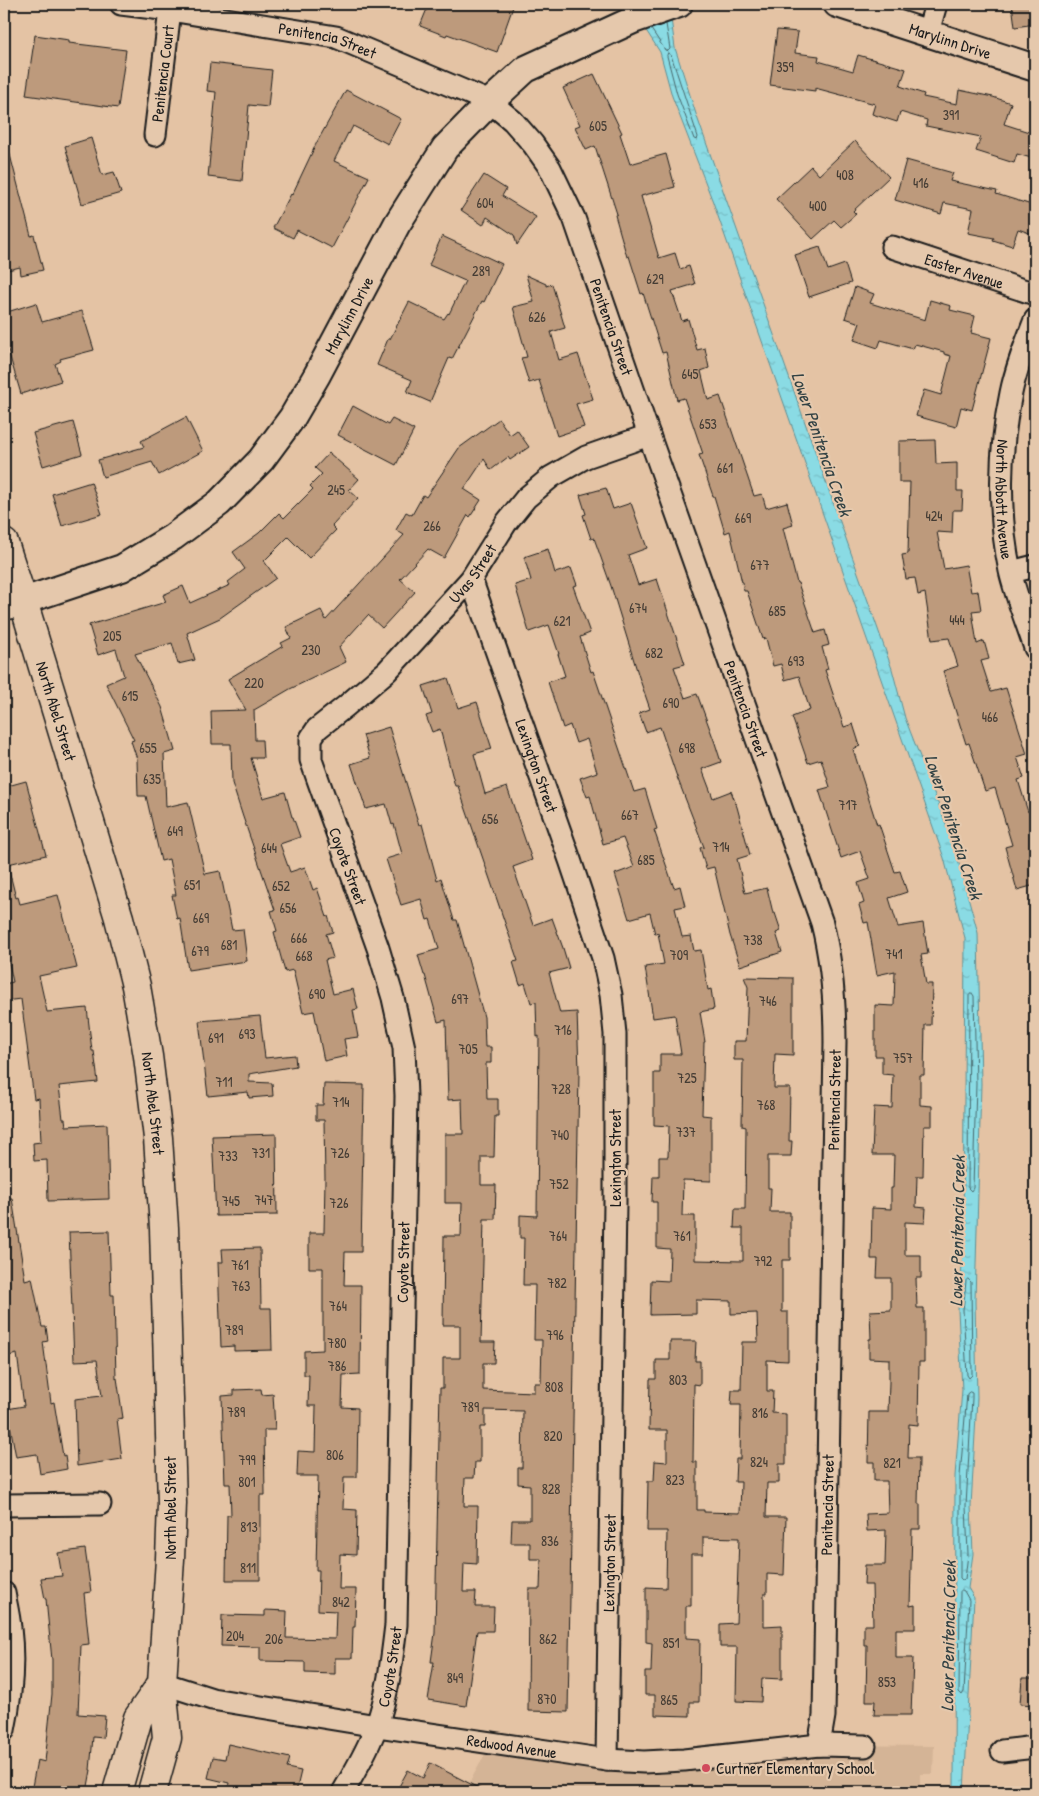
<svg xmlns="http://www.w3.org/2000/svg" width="1039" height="1796" font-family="'Patrick Hand',sans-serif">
<defs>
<pattern id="water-ripples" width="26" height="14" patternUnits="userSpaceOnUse" patternTransform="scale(1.25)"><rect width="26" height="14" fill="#8adbe4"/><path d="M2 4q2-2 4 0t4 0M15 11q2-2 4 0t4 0" fill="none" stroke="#76bbc3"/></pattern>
</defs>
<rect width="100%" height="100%" fill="#e4c3a4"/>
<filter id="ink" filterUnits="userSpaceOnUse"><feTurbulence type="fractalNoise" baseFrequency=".02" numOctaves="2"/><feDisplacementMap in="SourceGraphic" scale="10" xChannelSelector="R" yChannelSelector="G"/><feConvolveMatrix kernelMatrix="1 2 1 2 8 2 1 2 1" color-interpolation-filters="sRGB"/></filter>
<g filter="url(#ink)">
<path fill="#d4b496" d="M491 1744 606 1760 819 1745 934 1746 933 1774H920V1792H464Z"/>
<path fill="url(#water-ripples)" stroke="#5e8f94" d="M629 4H669L675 48 696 114 892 669 905 718 953 842 978 933 981 1084 975 1301 977 1398 971 1506 973 1554 968 1588 974 1598 964 1792H954L955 1476 962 1390 958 1310 963 1254 965 938 944 858 713 202 672 96 660 52Z"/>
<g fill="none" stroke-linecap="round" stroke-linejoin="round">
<path stroke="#48686c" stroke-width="1" d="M651 29 665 50 668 51 670 49 666 24
M668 53 671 55 698 137 697 140 694 139 677 94 667 56Z
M972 993 974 996 976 1084 973 1188 971 1191 968 1188 969 996Z
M968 1279 971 1282 972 1375 969 1378 967 1375 963 1310 966 1281Z
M970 1392 972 1393V1398L966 1506 968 1554 965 1579 962 1580 960 1578V1476L967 1394Z
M962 1590 964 1591 969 1600 964 1692 962 1695 959 1692 960 1592Z"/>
</g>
<path fill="#bd9a7c" stroke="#1c1c1c" d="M429 4H514L497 52 447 34 446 36 420 26Z
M1012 4H1035V24L1015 27Z
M777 30 798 32 795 53 819 56 818 61 853 71 858 55 906 69 900 86 924 94 923 97 957 104 959 90 993 97 1011 103 1004 124 1035 134V159L1017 154 1014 163 976 151 981 137 926 126 927 120 900 112 897 122 872 114 875 104 815 88V91L770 85Z
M35 35 69 40V43L126 50 118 108 26 95Z
M210 63 272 70 268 107 249 105 242 181 208 177 216 92 207 91Z
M594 74 622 133 620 134 630 164 666 154 675 187 641 196 659 258 675 253 680 269 689 266 695 284 672 291 682 321 688 319 697 350 705 348 709 368 701 371 708 400 720 396 754 496 762 494 766 508 787 502 793 525 783 528 797 583H798L815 633 825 630 829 645 822 647 828 669 825 670 844 727 853 724 860 746 853 749 877 825 879 824 895 872 900 871 907 892 889 898 898 927 923 923 928 954 921 955 926 984H932L931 1025H925L924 1075H920V1105L932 1106V1126H924L923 1176H917L916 1207 926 1208 925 1223 905 1222V1255H921V1278H916L917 1308H924V1362H919L918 1425 909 1424 908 1458H919L918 1504H920V1529H912L910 1606 915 1605V1629H896V1658H913L911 1715H874L875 1701H866L867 1645H864V1625H873L872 1585H864L865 1565H885L886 1530 867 1531 866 1514 888 1513 887 1481H874V1462H868L869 1412H888L889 1382V1359L869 1358V1339H871L870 1311 891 1310V1278H877L878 1259H871L872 1208 891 1209V1188H893L894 1155H872L874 1107 892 1108 893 1075 882 1074V1056H875V1005L894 1006 895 971 877 975 868 922 864 923 859 905 864 903 858 883 870 879 860 851 841 858 819 790 830 787 821 759 808 763 798 734 792 717 810 710 799 676 785 680 781 664 773 666 766 638 763 639 747 591H744L730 531 725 533 714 496H713L699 455 703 454 684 398 677 400 666 352 662 353 643 293 641 294 629 256 627 257 615 215 617 214 595 146 586 150 575 127 580 125 563 88Z
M346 90 401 119 388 144 353 126 349 134 348 133 334 161 369 177 332 248 297 230 293 238 273 228 291 194 292 195 317 142Z
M91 138 102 175 114 172 121 193 82 204 65 146Z
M855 141 889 177 853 211 856 214 841 227 834 220 813 239 776 199 811 166 819 175Z
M4 151H9L31 236 34 235 43 270 21 275 20 267 4 271Z
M906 160 953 173 950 181 997 191 996 194 1035 206V235L1018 229 1012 246 993 240 994 238 968 233 973 209 944 203 941 214 895 200Z
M484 175 506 189 502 196 536 217 517 245 514 235 487 217 483 225 461 210Z
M442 236 502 264 484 302 482 301 452 359 449 358 430 402 407 392 412 380 377 365 388 339H390L409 302 444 319 448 313 449 314 465 281 429 265Z
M820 247 828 270 845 264 851 283 809 297 795 255Z
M526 275 546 284V286L552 284 565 328 551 332 559 360 578 354 593 399 576 404 584 427 557 436 539 380 529 383 521 358 527 357 513 307 534 302Z
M855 287 874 294 870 303 925 320 930 300 951 306 950 310 975 316 971 333 991 338 972 410 961 407 956 427 916 416 924 390 941 395 951 356 944 354V352L915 344 913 349 881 340 878 348 854 340 860 323 845 318Z
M36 303 42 322 82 311 94 350 60 359 61 361 55 364 61 381 21 394 4 337V313Z
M353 406 388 425 392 419 414 430 396 465 338 435Z
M186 417 203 451 159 475 152 462 103 477 98 460 144 447 141 441Z
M499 419 510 435 517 430 529 447 510 460 508 457 491 470 484 459 464 489 481 500 470 517 468 515 444 558 428 549 400 579 415 592 382 628 368 615 339 647 346 662 290 689 254 710 255 740H262L263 758H251L263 798 285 792 292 817H293L300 837 280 844 290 872 305 867 313 890 317 888 327 917 328 916 333 932 326 934 333 958 325 960 333 994 353 989 358 1009 353 1010 358 1037 344 1039 347 1056 324 1061 314 1011 303 1013 293 970 285 972 274 932 277 931 271 911 275 910 243 817 232 783 231 744H212L211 711 246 710 228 679 283 646 281 643 291 638 286 627 321 610 326 620 404 535 396 530 406 512 412 515 423 495 426 497 459 448Z
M73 422 82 454 43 466 33 433Z
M935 440 936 464 957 463V491H963L962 510H953L952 533 937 532 944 569 966 565 971 592 978 591 981 610 972 611 977 644 984 641 989 659 981 661 991 692 1006 688 1027 754 1017 757 1024 778 1018 780 1028 812 1035 809V885L1017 890 1005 847 1012 845 995 788 985 791 969 743 966 744 943 671 958 666 949 638 932 640 925 593 918 595 915 578 906 579 902 555 908 554 910 482H899V441Z
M329 453 359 479 349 490 358 498 332 526 336 530 309 558 288 537 264 561 276 578 220 618 187 633 195 660 178 664 172 643 135 654 162 707 175 751 164 754 166 807 188 802 205 874 220 871 232 930 243 929 247 961 188 970 180 918 177 919 172 895H176L169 859 161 861 146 796H138L137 759 131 741 134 740 106 684 124 676 116 649 98 655 89 625 166 602 163 595 183 586 190 603 230 585 228 582 245 569 233 552 259 533 279 513 284 518 313 489 310 486 322 474 315 468Z
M91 482 102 514 62 526 52 494Z
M606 488 613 509 631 503 647 548 628 555 638 585 657 579 685 664 674 667 685 698 697 694 715 743 721 762 702 769 713 798 731 791 737 807 750 855 737 859 745 893 767 888 773 913H775L781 931 776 933 782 952 740 966 730 935 714 867 706 869 700 848 704 847 677 777 660 727 646 732 639 713 650 709 639 677 611 586 594 538 591 539 583 515 586 514 580 495Z
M548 549 555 573 571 568 577 585 573 586 590 633 580 637 591 672 593 671 634 792 645 789 657 829 654 830 674 888 680 886 685 906 675 908 682 937 691 936 694 951 701 950 708 990 711 989 714 1009 700 1012 705 1042H704L702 1115 711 1116V1181L683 1180 682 1216H695V1260L743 1261V1228H734L735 1209H745L746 1127 742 1126 743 1060H734V1041H746L748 987 744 977 793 978V1055L775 1054 774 1088H790L789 1141H792L791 1156H768V1188H771L770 1212H790V1260H782V1312H788V1361L767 1360V1391H773L772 1413 786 1414V1464H779V1483H767L766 1517H786L784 1575 767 1574V1594H764V1626L782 1625V1679L762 1678 761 1702 736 1701 737 1647H720V1624L736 1623 739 1538 703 1537V1554H691V1606H686V1638L700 1639 699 1702H690V1716L655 1715V1695H645V1672H651L652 1643 646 1642V1587L666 1588 667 1531H647L648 1481H654L655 1461 667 1462V1430H649L650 1379H656V1360H670V1341H696L695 1361H700V1385L694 1384 693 1462H697V1510H704V1512L740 1513 741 1482H735L736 1459H740L741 1405H731L732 1390H741L742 1342H758L757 1313 731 1314V1301L696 1300V1314L650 1315 651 1280 669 1281 670 1249 657 1248V1202H652L653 1176H659V1157H668L669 1126 654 1125V1073H660V1054H681L675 1015 653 1018 645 967 664 964 658 933 655 934 650 913 629 919 615 874 634 867 623 838 603 844 590 796 587 797 580 778 597 772 587 739 576 743 570 725 563 728 548 682 565 676 558 654H559L549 625 529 632 515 585 531 580 524 557Z
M448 678 458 708 477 702 492 749 474 754 485 794 507 787 532 860 513 867 533 925 552 918 563 948 569 968 549 973 560 1013 577 1012 579 1071 568 1712 528 1711 529 1589H540L541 1559H530V1543H511L512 1520H530V1485L518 1484V1468H522L523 1411 485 1410V1427H480V1462H475L474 1478H465L464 1506H478L477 1564 464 1563 463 1592H476L475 1607H494L493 1631H477L466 1706 428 1700 434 1662H431L435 1633 440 1388H443V1358H460V1325H443L444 1236H461L462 1203H445V1134H463L462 1099 448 1100 446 1020 438 1022 425 975H424L418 955 439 949 430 919 427 920 421 899 401 905 386 859 402 854 394 824 392 825 386 804 366 809 351 764 370 758 363 735 389 727 419 825 422 824 437 880 441 878 454 920H457L484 1017 485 1047H491V1063H486L487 1099H498V1116H495L494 1157H481V1185H496L495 1219H484L481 1342H495L494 1363H483V1390L534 1392V1383H541L542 1340H534L535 1285H523L524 1238H520V1215L537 1216 539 1036 537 1037 536 1002 531 1003 525 983 520 985 513 962 518 961 458 786H455L440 729 432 732 426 716 432 714 423 686Z
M26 781 46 855 4 865V787Z
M4 870H9L16 898 18 897 20 904 58 895 77 968 39 976 47 1012 87 1008 92 1051H94L98 1082 59 1086 63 1119H65L66 1126 107 1124 109 1199 48 1201 47 1160 34 1161 33 1143 41 1142 39 1098 34 1099 21 999 4 1001V984L13 982 4 940Z
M260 1016 265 1058 295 1055 296 1066 249 1074V1082L272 1083 273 1096 249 1098 248 1092 208 1096 199 1021Z
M324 1084 364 1085 361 1252H345L344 1285H361L360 1374 343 1375 342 1407 358 1408 357 1477H344L343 1509 357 1510 356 1555 340 1554 339 1589H356L355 1627H353L352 1658H335V1674L305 1673V1662L260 1661V1647L221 1646 222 1615 265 1616V1610L287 1611 286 1638 335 1639 336 1611 318 1610 319 1570H316L318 1476H297L298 1451 315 1452 316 1406H308L309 1375H304V1351L323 1350V1268H309V1233H324L325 1179 324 1120H316V1105H323Z
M276 1134 277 1215 216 1216 212 1136Z
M4 1198H12L25 1280 32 1278 42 1327H46L48 1341 43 1342 51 1403 54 1402 63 1456 65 1455 67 1469 40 1474 37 1454 16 1457 7 1409 24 1406 17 1354 4 1357Z
M109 1231 111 1295H114L116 1379 117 1378 123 1418 117 1419 122 1459 77 1466 75 1399 102 1396 97 1360 74 1361 69 1232Z
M260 1248 261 1308H271L272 1350 234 1351V1346L221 1347 218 1262H223L222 1249Z
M261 1389 262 1395 273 1394 275 1430H264L265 1495H260V1580H226L227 1515H231L230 1484H225L222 1396 234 1395V1390Z
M85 1549 91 1592 84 1593 89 1644 81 1645 78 1714 105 1716 103 1738 93 1737 90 1770H91L87 1792H31L37 1760 45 1762 52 1694V1660L46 1599H45L41 1578 62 1576 58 1553Z
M1022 1678H1035V1705L1020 1704Z
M228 1744 290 1758 287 1768 301 1771 296 1792H227L229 1783 208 1778 213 1757 225 1759Z
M430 1763 486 1792H396L408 1770 423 1778Z"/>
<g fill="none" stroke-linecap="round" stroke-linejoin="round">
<g stroke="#1c1c1c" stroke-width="25">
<g id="minor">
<path id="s1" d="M121 4 170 10 336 37 490 102 513 121 533 144 550 168 574 218 649 435 822 923C832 963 835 1000 835 1042L824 1716 819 1745"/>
<path d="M928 32 936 4"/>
<path id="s2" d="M155 135 170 10"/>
<path id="s3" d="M892 247 1035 294"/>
<path id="s4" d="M1035 320C1026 343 1016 368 1011 393 999 449 998 515 1010 571 1016 597 1027 623 1035 648"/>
<path d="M1011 572 1035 566"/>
<path id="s5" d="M471 579 570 860 603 958 611 995 615 1034V1202L607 1760"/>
<path d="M4 1505 100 1504"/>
<path d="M4 1593C6 1604 9 1616 10 1628 14 1661 11 1697 4 1730"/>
<path id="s6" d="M162 1683 212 1699 377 1726 607 1760 644 1762 684 1760 819 1745 865 1746"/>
<path d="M1002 1751 1035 1747"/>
<path id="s7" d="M343 1792C355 1771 368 1750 376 1727 388 1695 392 1659 396 1625L406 1096 404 1048 393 998 378 948 311 760V738L317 729 346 706 387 671 471 579 506 523 526 498 551 477 586 457 649 435"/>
</g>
</g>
<g stroke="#1c1c1c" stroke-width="30">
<g id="tertiary">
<path id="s8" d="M837 4 1035 68"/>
<path id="s9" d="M23 601 122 568 173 537 219 503 261 460 292 418 317 375 397 224 445 148 490 102 526 69 633 20 679 4"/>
</g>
</g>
<g stroke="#1c1c1c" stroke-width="31">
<path id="secondary" d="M4 606 23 601"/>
</g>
<g stroke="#1c1c1c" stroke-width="31">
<g id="primary">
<path id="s10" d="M4 543 23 601 119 918 136 986 148 1056 158 1138 164 1228 172 1503 170 1559 162 1683 167 1738 152 1792"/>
<path d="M117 1792 138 1718 162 1683"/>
</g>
</g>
<use href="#minor" stroke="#e5c8ac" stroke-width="21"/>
<use href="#tertiary" stroke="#e5c8ac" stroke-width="26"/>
<use href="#secondary" stroke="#e5c8ac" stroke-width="28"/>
<use href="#primary" stroke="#e5c8ac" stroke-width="28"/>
</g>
</g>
<circle fill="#d1495b" stroke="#e5c8ac" stroke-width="2" cx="706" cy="1768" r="5"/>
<g text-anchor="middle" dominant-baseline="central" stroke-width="4.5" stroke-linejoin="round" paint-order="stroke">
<g font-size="14" fill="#443c34">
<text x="785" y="66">359</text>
<text x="951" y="114">391</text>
<text x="598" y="125">605</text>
<text x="845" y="174">408</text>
<text x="921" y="182">416</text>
<text x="485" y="202">604</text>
<text x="818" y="205">400</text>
<text x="481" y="270">289</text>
<text x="655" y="278">629</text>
<text x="537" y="316">626</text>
<text x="690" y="373">645</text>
<text x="708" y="423">653</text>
<text x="725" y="467">661</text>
<text x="336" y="489">245</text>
<text x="934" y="515">424</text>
<text x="743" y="517">669</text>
<text x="432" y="525">266</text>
<text x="760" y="564">677</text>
<text x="638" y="607">674</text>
<text x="777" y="610">685</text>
<text x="957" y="619">444</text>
<text x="562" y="620">621</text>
<text x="112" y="635">205</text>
<text x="311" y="649">230</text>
<text x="654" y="652">682</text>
<text x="796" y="660">693</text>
<text x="254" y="682">220</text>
<text x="130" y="695">615</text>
<text x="671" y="702">690</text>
<text x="990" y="716">466</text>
<text x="148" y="747">655</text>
<text x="687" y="747">698</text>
<text x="152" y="778">635</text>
<text x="848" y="804">717</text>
<text x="630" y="814">667</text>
<text x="490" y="818">656</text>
<text x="175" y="830">649</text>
<text x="721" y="846">714</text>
<text x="269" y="847">644</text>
<text x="646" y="859">685</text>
<text x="192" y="884">651</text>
<text x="281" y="885">652</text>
<text x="288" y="907">656</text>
<text x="201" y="917">669</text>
<text x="299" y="937">666</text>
<text x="753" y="939">738</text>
<text x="229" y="944">681</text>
<text x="200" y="950">679</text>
<text x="894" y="953">741</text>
<text x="679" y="954">709</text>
<text x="304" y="955">668</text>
<text x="317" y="993">690</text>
<text x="460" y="998">697</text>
<text x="768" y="1000">746</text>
<text x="563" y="1029">716</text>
<text x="247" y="1033">693</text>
<text x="216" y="1037">691</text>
<text x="468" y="1048">705</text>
<text x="903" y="1057">757</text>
<text x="687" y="1077">725</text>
<text x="224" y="1081">711</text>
<text x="561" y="1088">728</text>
<text x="341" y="1101">714</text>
<text x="766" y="1104">768</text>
<text x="686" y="1131">737</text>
<text x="560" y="1134">740</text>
<text x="261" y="1152">731</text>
<text x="340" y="1152">726</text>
<text x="228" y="1155">733</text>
<text x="559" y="1183">752</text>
<text x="264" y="1199">747</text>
<text x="231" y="1200">745</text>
<text x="339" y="1202">726</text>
<text x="558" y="1235">764</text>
<text x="682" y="1235">761</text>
<text x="763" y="1260">792</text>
<text x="240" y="1264">761</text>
<text x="557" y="1282">782</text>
<text x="241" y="1285">763</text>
<text x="338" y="1305">764</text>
<text x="234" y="1329">789</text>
<text x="555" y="1334">796</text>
<text x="337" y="1342">780</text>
<text x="337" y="1365">786</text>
<text x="678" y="1379">803</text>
<text x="554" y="1386">808</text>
<text x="470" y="1406">789</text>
<text x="236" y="1411">789</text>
<text x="760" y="1412">816</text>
<text x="553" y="1435">820</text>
<text x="335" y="1454">806</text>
<text x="247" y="1459">799</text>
<text x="759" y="1461">824</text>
<text x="892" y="1462">821</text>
<text x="675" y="1479">823</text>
<text x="247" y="1481">801</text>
<text x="551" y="1488">828</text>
<text x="249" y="1526">813</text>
<text x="550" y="1540">836</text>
<text x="248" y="1567">811</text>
<text x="341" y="1601">842</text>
<text x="235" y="1635">204</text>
<text x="274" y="1638">206</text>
<text x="548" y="1638">862</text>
<text x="671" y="1642">851</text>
<text x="455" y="1677">849</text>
<text x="887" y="1681">853</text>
<text x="547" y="1698">870</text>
<text x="669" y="1699">865</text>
</g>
<g font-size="16" fill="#1c1c1c" stroke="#e5c8ac">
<text stroke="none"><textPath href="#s8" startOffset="119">Marylinn Drive</textPath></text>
<text stroke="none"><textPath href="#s1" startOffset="210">Penitencia Street</textPath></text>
<text stroke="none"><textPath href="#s2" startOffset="62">Penitencia Court</textPath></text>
<text stroke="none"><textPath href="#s3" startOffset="76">Easter Avenue</textPath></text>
<text stroke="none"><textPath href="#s9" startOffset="451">Marylinn Drive</textPath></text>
<text stroke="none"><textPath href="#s1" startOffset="645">Penitencia Street</textPath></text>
<text stroke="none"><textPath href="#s4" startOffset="184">North Abbott Avenue</textPath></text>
<text stroke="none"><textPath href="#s7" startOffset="1311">Uvas Street</textPath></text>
<text stroke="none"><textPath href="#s1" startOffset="1050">Penitencia Street</textPath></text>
<text stroke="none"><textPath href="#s10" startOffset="176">North Abel Street</textPath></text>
<text stroke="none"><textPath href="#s5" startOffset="198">Lexington Street</textPath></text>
<text transform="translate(348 866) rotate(70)">Coyote Street</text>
<text transform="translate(834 1100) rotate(-89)">Penitencia Street</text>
<text stroke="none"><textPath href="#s10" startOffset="581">North Abel Street</textPath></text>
<text transform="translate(615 1158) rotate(-90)">Lexington Street</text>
<text stroke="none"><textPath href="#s7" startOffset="540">Coyote Street</textPath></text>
<text transform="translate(827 1505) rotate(-89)">Penitencia Street</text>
<text transform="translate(170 1508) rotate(-90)">North Abel Street</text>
<text transform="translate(609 1563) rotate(-89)">Lexington Street</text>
<text stroke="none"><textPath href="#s7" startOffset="135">Coyote Street</textPath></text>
<text stroke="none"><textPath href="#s6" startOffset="356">Redwood Avenue</textPath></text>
</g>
<g font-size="16" fill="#1c1c1c" stroke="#e5c8ac" text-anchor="start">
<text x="716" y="1768">Curtner Elementary School</text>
</g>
<g font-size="18" font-style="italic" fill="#324244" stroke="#e5c8ac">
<text transform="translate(822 444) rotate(71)">Lower Penitencia Creek</text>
<text transform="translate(954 827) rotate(72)">Lower Penitencia Creek</text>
<text transform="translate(957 1231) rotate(-89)">Lower Penitencia Creek</text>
<text transform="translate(948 1636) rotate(-89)">Lower Penitencia Creek</text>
</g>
</g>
<rect width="1039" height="1796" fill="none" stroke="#e5c8ac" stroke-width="20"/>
<rect x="10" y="10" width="1019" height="1776" fill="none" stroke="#1c1c1c" stroke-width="2" filter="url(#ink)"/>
</svg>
